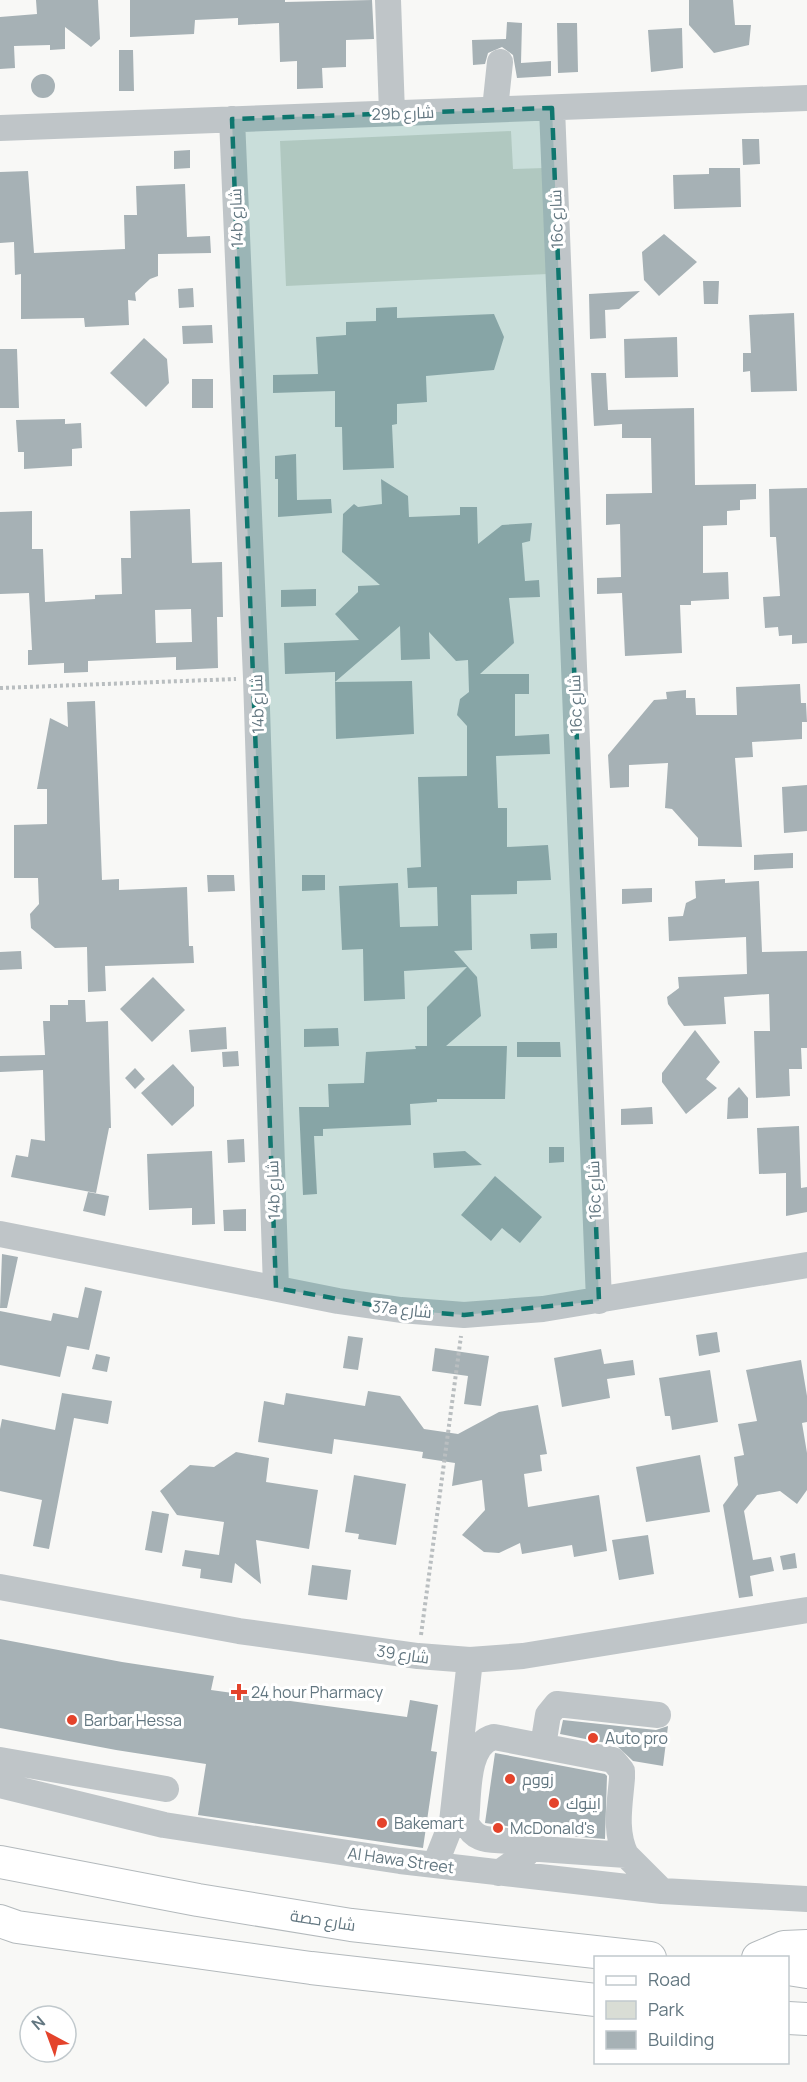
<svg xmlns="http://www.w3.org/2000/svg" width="807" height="2082" font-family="Manrope,Cairo,sans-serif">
<rect width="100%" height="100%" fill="#f8f8f6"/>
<path fill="#d9ddd5" d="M511 131 513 169 544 168 548 274 286 286 280 141Z"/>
<path fill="#a6b1b5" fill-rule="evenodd" d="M36 0H98L100 39 91 47 65 27V49L50 50V45L14 46 15 68 0 69V17L37 14Z
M130 0H285V2L372 0 374 39 346 40V67L322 68 323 88 297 89V61L280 62 279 23 238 25V18L195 20 194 34 130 37Z
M689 0H733L735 25H751L749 45 714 53 689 25Z
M507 22 522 23 521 63 551 61V76L517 78 513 55 502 47 488 53 485 64 473 65 472 40 506 39Z
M557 23H577L578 72 558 73Z
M682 28 683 68 651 72 648 30Z
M119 50H133L134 91H119Z
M31 86a12 12 0 1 1 24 0a12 12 0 1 1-24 0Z
M742 139H759L760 164 743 165Z
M190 150V168L174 169V151Z
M709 168H740L741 207 674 209 673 175 709 174Z
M28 171 34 253 125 249 124 215H137L136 186 185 184 187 237 210 236 211 253 158 254V276L150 279 135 293 136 301 128 300 129 325 85 327 84 318 21 319V274L15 275 14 242 0 243V172Z
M664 234 697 262 659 296 644 280 642 252Z
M703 281H719L718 304H704Z
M193 288 194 307 179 308 178 289Z
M640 291 619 309 605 310 606 338 590 339 589 294Z
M397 307V318L494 314 504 337 494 370 426 376 427 402 397 404V424L392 425 394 468 343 470 342 427H335V391L273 393V375L318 374 316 337 346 335V322L376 321V308Z
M794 313 797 391 751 392 750 371 743 372V353H751L749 315Z
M212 325 213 343 183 344 182 326Z
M677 337 678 377 625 378 624 339Z
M144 338 167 359 169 383 146 407 110 373Z
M0 349H17L19 408H0Z
M591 373H606L608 410 694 408 695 485 756 484V499L740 500V510L727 511V525L703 526V573L728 572 729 599 691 601V605H680L682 653 625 656 622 593 597 594V578L621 577 620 524 606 525V494L652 493 651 438H622V424L594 426Z
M192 379H213V408H192Z
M65 419V424L81 423 82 448 72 449V466L24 469V452H18L16 420Z
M296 454 297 500 331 499 332 513 278 517V479H275V456Z
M381 479 408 496 409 517 460 515V507H477L478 544 502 525 532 523 530 541 522 543 525 581 539 580 540 597 509 598 514 643 480 674H529V694H515V736L549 734 550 754 496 756 498 808H507V847L548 845 551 880 517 881V894L471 895 472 950 454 951 477 977 481 1016 446 1046H507L505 1099H437V1102L410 1104 411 1125 323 1129V1136H314L317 1194 303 1195 299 1107H329L328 1084 364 1083 366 1052 416 1049 415 1046H427V1007L467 967 404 971 405 999 364 1001 363 949 342 950 339 886 398 883 400 927 438 926 437 887 408 888 407 868 421 867 418 777 467 776V726L457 715 460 699 469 692 468 660 456 661 429 632 430 659 401 660 400 626 335 682V672L285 674 284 643 359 640 335 614 358 592V586L380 585 342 552 343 514 354 504 358 507 382 504Z
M807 488V643L792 644V635L779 636 778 627 765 628 763 597 780 596 776 537H770L769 489Z
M190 509 192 563 222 562 223 617H217L218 668 176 670V657L88 661V672L64 673V663L28 665V650H32L29 593 0 594V512L32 511V549H43L45 602 95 599V595L122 594 121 558H131L130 511ZM191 609 192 642 156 643 155 610Z
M316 589V606L281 607V590Z
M412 681 414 734 336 739 335 682Z
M800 684 801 703H806L807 722H802V739L752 742 753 757 735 758 742 847 698 846V838L672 809 665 808 668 763 629 765V787L610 788 608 755 654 700 667 699 666 692 686 690V698H695L696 715H737L736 687Z
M95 701 102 880 119 879V890L187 887 189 946H193L194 963 105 966 106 991 88 992 87 947 55 948 31 928 30 914 39 904 38 878H14V825L47 824V789H37L50 718 68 727 67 702Z
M807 785V831L784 833 782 787Z
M793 853V868L754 870V855Z
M207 875H234L235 891 208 892Z
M302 875H325V890L302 891Z
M725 879V883L759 881 762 952 807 951V1048H801L802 1069H789L790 1096 756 1098 754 1031H770L769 994 724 997 726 1024 684 1026 668 1004 667 997 679 988 678 977 747 974 746 937 669 941 668 917 683 916 686 903 696 898 695 881Z
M652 888V902L622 904V889Z
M557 933V948L531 949 530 934Z
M21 951 22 969 0 970V952Z
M153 977 185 1010 152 1042 120 1009Z
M68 1000H85L86 1022 108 1021 111 1128H109L96 1193 11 1177 16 1155 28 1157 31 1139 45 1141 43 1070 0 1072V1056L45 1055 43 1021H50V1005H68Z
M226 1027 227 1049 191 1052 189 1030Z
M338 1028 339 1046 304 1047V1029Z
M695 1030 720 1062 706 1079 717 1088 686 1114 662 1082V1073Z
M517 1042H560L561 1057H517Z
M238 1051 239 1066 223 1067 222 1052Z
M173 1064 194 1087V1106L172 1126 141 1093Z
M135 1068 145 1079 135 1089 125 1078Z
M739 1087 748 1098V1118L727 1119 728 1098Z
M652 1107 653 1124 621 1125V1109Z
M799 1126 801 1188 807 1187V1212L786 1216V1173L759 1174 757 1128Z
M244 1139 245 1162 228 1163 227 1140Z
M549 1147H564V1162L549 1163Z
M212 1151 215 1224 192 1225V1208L149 1210 147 1154Z
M465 1151 482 1165 434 1168 433 1153Z
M495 1176 542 1217 520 1243 502 1228 491 1241 461 1215Z
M88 1192 109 1196 105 1216 83 1211Z
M246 1209V1231H224L223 1210Z
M2 1254 18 1257 7 1308H0Z
M85 1287 102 1291 89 1350 67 1346 60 1377 0 1365V1311L51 1321 53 1313 78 1318Z
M717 1332 720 1352 699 1356 696 1335Z
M348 1336 363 1338 358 1370 343 1368Z
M435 1348 489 1356 481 1406 464 1404 468 1376 432 1371Z
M601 1349 604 1364 633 1360 635 1375 607 1379 610 1398 562 1407 554 1358Z
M96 1354 110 1357 107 1372 92 1369Z
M801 1360 807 1396V1422L802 1423 807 1453V1490L797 1504 780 1491 757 1495 744 1511 753 1560 771 1557 774 1571 750 1576 753 1596 739 1598 723 1505 738 1485 734 1457 744 1455 738 1424 757 1421 746 1370Z
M710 1370 718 1422 672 1430 670 1416H665L659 1378Z
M368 1391 400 1396 424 1429 458 1434 499 1412 538 1405 547 1454 540 1455 542 1471 524 1474 528 1507 599 1495 607 1551 574 1557 572 1545 522 1554 520 1543 499 1553 484 1552 462 1535 485 1510 482 1480 452 1486 455 1463 422 1458 423 1452 334 1439 332 1454 258 1442 264 1401 284 1405 286 1393 365 1406Z
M62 1393 112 1401 108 1424 74 1418 49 1549 33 1546 42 1500 0 1491V1429L2 1419 55 1430Z
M236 1452 269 1458 266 1482 318 1490 309 1549 256 1540 261 1584 235 1563 232 1583 200 1578 201 1569 182 1566 185 1550 219 1555 224 1522 177 1515 160 1491 190 1465 214 1467Z
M700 1455 710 1512 646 1522 636 1467Z
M354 1475 406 1484 396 1545 358 1539 359 1534 345 1532Z
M152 1511 169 1514 162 1553 145 1550Z
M648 1535 654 1574 619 1580 612 1540Z
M795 1553 797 1568 783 1570 780 1556Z
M312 1565 351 1570 347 1600 308 1595Z
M0 1639 122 1662 214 1676 211 1690 407 1717 410 1700 438 1705 431 1751 437 1752 423 1848 198 1815 206 1764 116 1750 0 1728Z
M563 1720 656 1730 668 1726 663 1766 633 1761 616 1745 560 1734Z
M495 1753 605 1774 607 1776 605 1839 531 1833 514 1827 485 1823Z"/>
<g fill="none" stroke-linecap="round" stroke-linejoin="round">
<g stroke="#b3b9bc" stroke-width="34">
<path id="major" d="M0 1862 198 1900 351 1925 650 1958
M0 1921 17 1927 311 1968 596 2000
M758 1958 784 1947 807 1946
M788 1969 807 1972
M788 2018 807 2019"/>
</g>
<path stroke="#b9bec0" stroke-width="4" stroke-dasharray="3 3" stroke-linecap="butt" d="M0 688 236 679
M421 1635 461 1336"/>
<path stroke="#bfc5c8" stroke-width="26" d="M388 0 392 113
M552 108 599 1301
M495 109 500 62
M232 119 256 678 276 1288
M0 128 807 98
M0 1234 338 1301 401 1310 464 1315 543 1309 807 1265
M0 1587 239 1631 418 1656 470 1660 523 1656 807 1610
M543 1746 548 1715 557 1704 658 1715
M0 1760 166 1789
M0 1785 164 1825 400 1861 662 1891 807 1899
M526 1848 626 1855
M435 1865 452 1822 470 1660
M499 1873 526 1854V1848C507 1832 478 1851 466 1822 469 1797 465 1744 494 1737L613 1760 622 1771V1778C620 1804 614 1831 626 1855L662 1891"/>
<use href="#major" stroke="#fff" stroke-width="32"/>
</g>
<path fill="#0f766e" fill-opacity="0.2" stroke="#0f766e" stroke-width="4.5" stroke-dasharray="12 8" stroke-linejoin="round" d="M552 108 599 1301 464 1315 401 1310 276 1288 232 119Z"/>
<g fill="#e4432b" stroke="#fff" stroke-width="2">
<path d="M236 1683h6v6h6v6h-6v6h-6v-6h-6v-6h6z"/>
<circle cx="72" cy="1720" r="6"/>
<circle cx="593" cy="1738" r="6"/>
<circle cx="510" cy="1779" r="6"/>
<circle cx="554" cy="1803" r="6"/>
<circle cx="382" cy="1823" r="6"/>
<circle cx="498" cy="1828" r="6"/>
</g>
<g text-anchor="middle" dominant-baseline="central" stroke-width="6" stroke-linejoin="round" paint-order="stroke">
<g font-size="16" fill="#637781" stroke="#fff">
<text transform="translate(403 113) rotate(-2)">29b شارع</text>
<text transform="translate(236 218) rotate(-92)">14b شارع</text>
<text transform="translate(556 219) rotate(-92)">16c شارع</text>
<text transform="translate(257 704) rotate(-92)">14b شارع</text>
<text transform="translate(575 704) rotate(-92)">16c شارع</text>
<text transform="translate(273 1190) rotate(-92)">14b شارع</text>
<text transform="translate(594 1190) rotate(-92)">16c شارع</text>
<text transform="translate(402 1309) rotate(6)">37a شارع</text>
<text transform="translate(403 1654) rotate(8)">شارع 39</text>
<text transform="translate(401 1860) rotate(8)">Al Hawa Street</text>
<text transform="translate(323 1920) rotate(9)">شارع حصة</text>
</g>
<g font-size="16" fill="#637781" stroke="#fff" text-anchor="start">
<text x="251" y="1692">24 hour Pharmacy</text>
<text x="84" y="1720">Barbar Hessa</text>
<text x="605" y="1738">Auto pro</text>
<text x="522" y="1779">زووم</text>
<text x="566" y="1803">اينوك</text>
<text x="394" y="1823">Bakemart</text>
<text x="510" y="1828">McDonald's</text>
</g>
</g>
<rect x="594" y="1956" width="195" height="108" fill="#ffffff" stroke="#c1c9cd" stroke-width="1.5"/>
<rect x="606" y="1976" width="30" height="9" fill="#ffffff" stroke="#c1c9cd" stroke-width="1.5"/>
<text x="648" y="1986" font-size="18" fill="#637781">Road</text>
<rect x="606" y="2001" width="30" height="18" fill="#d9ddd5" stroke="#c1c9cd" stroke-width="1.5"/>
<text x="648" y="2016" font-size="18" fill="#637781">Park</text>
<rect x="606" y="2031" width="30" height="18" fill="#a6b1b5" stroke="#c1c9cd" stroke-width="1.5"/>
<text x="648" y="2046" font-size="18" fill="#637781">Building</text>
<g transform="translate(48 2034) rotate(319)"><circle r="28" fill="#ffffff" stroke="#c1c9cd" stroke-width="1.5"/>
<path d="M0-4.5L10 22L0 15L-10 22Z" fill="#e4432b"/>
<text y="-9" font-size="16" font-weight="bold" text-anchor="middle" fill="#637781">N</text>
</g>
</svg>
